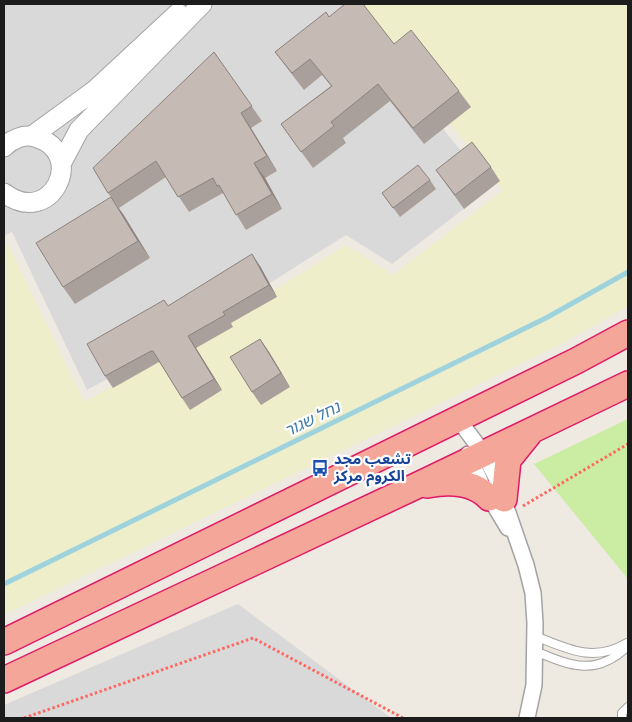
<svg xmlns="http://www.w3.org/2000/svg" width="632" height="722" font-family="Roboto,'Noto Sans Arabic','Noto Sans Hebrew',sans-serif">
<rect width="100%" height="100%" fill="#eee9e1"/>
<path fill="#dad9d9" d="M4 4H342L491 188 392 264 346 235 184 337 87 390 12 232 4 236Z
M238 604 391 718H4V705Z"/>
<path fill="#eeeeca" d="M354 4H628V306L558 346 4 615V247L8 244 84 402 188 344 346 245 393 275 503 190Z"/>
<path fill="#cbeca3" d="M628 419V579L534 464Z"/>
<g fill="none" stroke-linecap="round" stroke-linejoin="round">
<path stroke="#9ed3de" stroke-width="5" d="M4 584 546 318 628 272"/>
<g stroke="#a3a3a3" stroke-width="10">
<path id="service" d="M535 636C568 649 593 663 627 643
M535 651C571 666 596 677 628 646
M622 718V713L628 707"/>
</g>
<g stroke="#a3a3a3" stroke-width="18">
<path id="minor" d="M458 419 484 454 495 475 526 565 533 593 535 623 534 685 527 718
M468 454 481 483 508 528"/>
</g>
<g stroke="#a3a3a3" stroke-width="21">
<path id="tertiary" d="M32 136 95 90 178 13
M4 147C12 139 24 134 35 137 88 152 52 229 4 193
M61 164 79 130 202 4"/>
</g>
<g stroke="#df1b69" stroke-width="28">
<path id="trunk" d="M427 485C448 481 473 481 489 498
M504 499 508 460 529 434
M4 642 576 361 628 333
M4 680 414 487 628 384"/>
</g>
<path stroke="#ff6861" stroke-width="3" stroke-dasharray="2.5 2.5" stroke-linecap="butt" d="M523 506 628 444
M24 718 253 638 403 718"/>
<use href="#service" stroke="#fff" stroke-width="8"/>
<use href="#minor" stroke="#fff" stroke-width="15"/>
<use href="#tertiary" stroke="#fff" stroke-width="19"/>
<use href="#trunk" stroke="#f4a798" stroke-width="25"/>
</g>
<path fill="#aaa09b" d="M329 17 394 44 459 91 471 107 424 144 390 101 343 138 346 143 313 168 281 124 331 86 322 75 304 90 287 68 275 52Z
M214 52 262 121 251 128 277 171 265 178 282 209 246 230 223 193 189 212 166 177 119 208 108 193Z
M491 167 500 181 464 209 436 170Z
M430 180 436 189 400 217 382 193Z
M123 214 150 258 75 304 63 287Z
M260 266 277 297 231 323 233 327 196 348 222 390 190 410 182 398 160 363 159 362 113 388 105 376 168 306Z
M260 339 269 352 290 387 261 405 252 392Z"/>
<path fill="#8b827e" d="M241 113 251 128 277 171 267 156Z
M254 163 265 178 282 209 272 194Z
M111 197 123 214 150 258 138 241Z
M252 254 260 266 277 297 269 285Z
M188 336 196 348 222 390 214 379Z
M260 339 269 352 290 387 281 373Z"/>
<path fill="#c6bab4" stroke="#8b827e" d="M345 4H363L394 44 411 30 459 91 413 128 378 84 331 122 334 126 301 152 281 124 332 86 310 59 292 73 275 52 326 12 329 17Z
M214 52 252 106 241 113 267 156 254 163 272 194 236 215 219 185 217 186 213 178 178 197 156 161 108 193 93 168Z
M472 142 491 167 455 195 436 170Z
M418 165 430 180 393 208 382 193Z
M111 197 138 241 63 287 36 243Z
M252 254 269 285 223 312 225 315 188 336 214 379 182 398 153 351H151L105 376 87 344 164 300 168 306Z
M260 339 281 373 252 392 230 357Z"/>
<defs>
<g id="bus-bare" transform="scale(1.35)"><path d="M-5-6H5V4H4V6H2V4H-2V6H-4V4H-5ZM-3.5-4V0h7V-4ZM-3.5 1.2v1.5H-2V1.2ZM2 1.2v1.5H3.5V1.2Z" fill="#1a4fb4" stroke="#fff" stroke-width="2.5" paint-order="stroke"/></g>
</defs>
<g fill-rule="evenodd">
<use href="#bus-bare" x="320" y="468"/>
</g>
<g text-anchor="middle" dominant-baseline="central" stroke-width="4.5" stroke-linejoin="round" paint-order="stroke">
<g font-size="15" font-weight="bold" fill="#164399" stroke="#fff" text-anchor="start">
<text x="334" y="459">تشعب مجد<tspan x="334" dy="17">الكروم مركز</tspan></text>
</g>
<g font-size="16" font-style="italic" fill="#417aa7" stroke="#fff">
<text transform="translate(312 419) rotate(-26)">נחל שגור</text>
</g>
</g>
<rect width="632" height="722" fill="none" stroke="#1c1c1c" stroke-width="10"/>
</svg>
